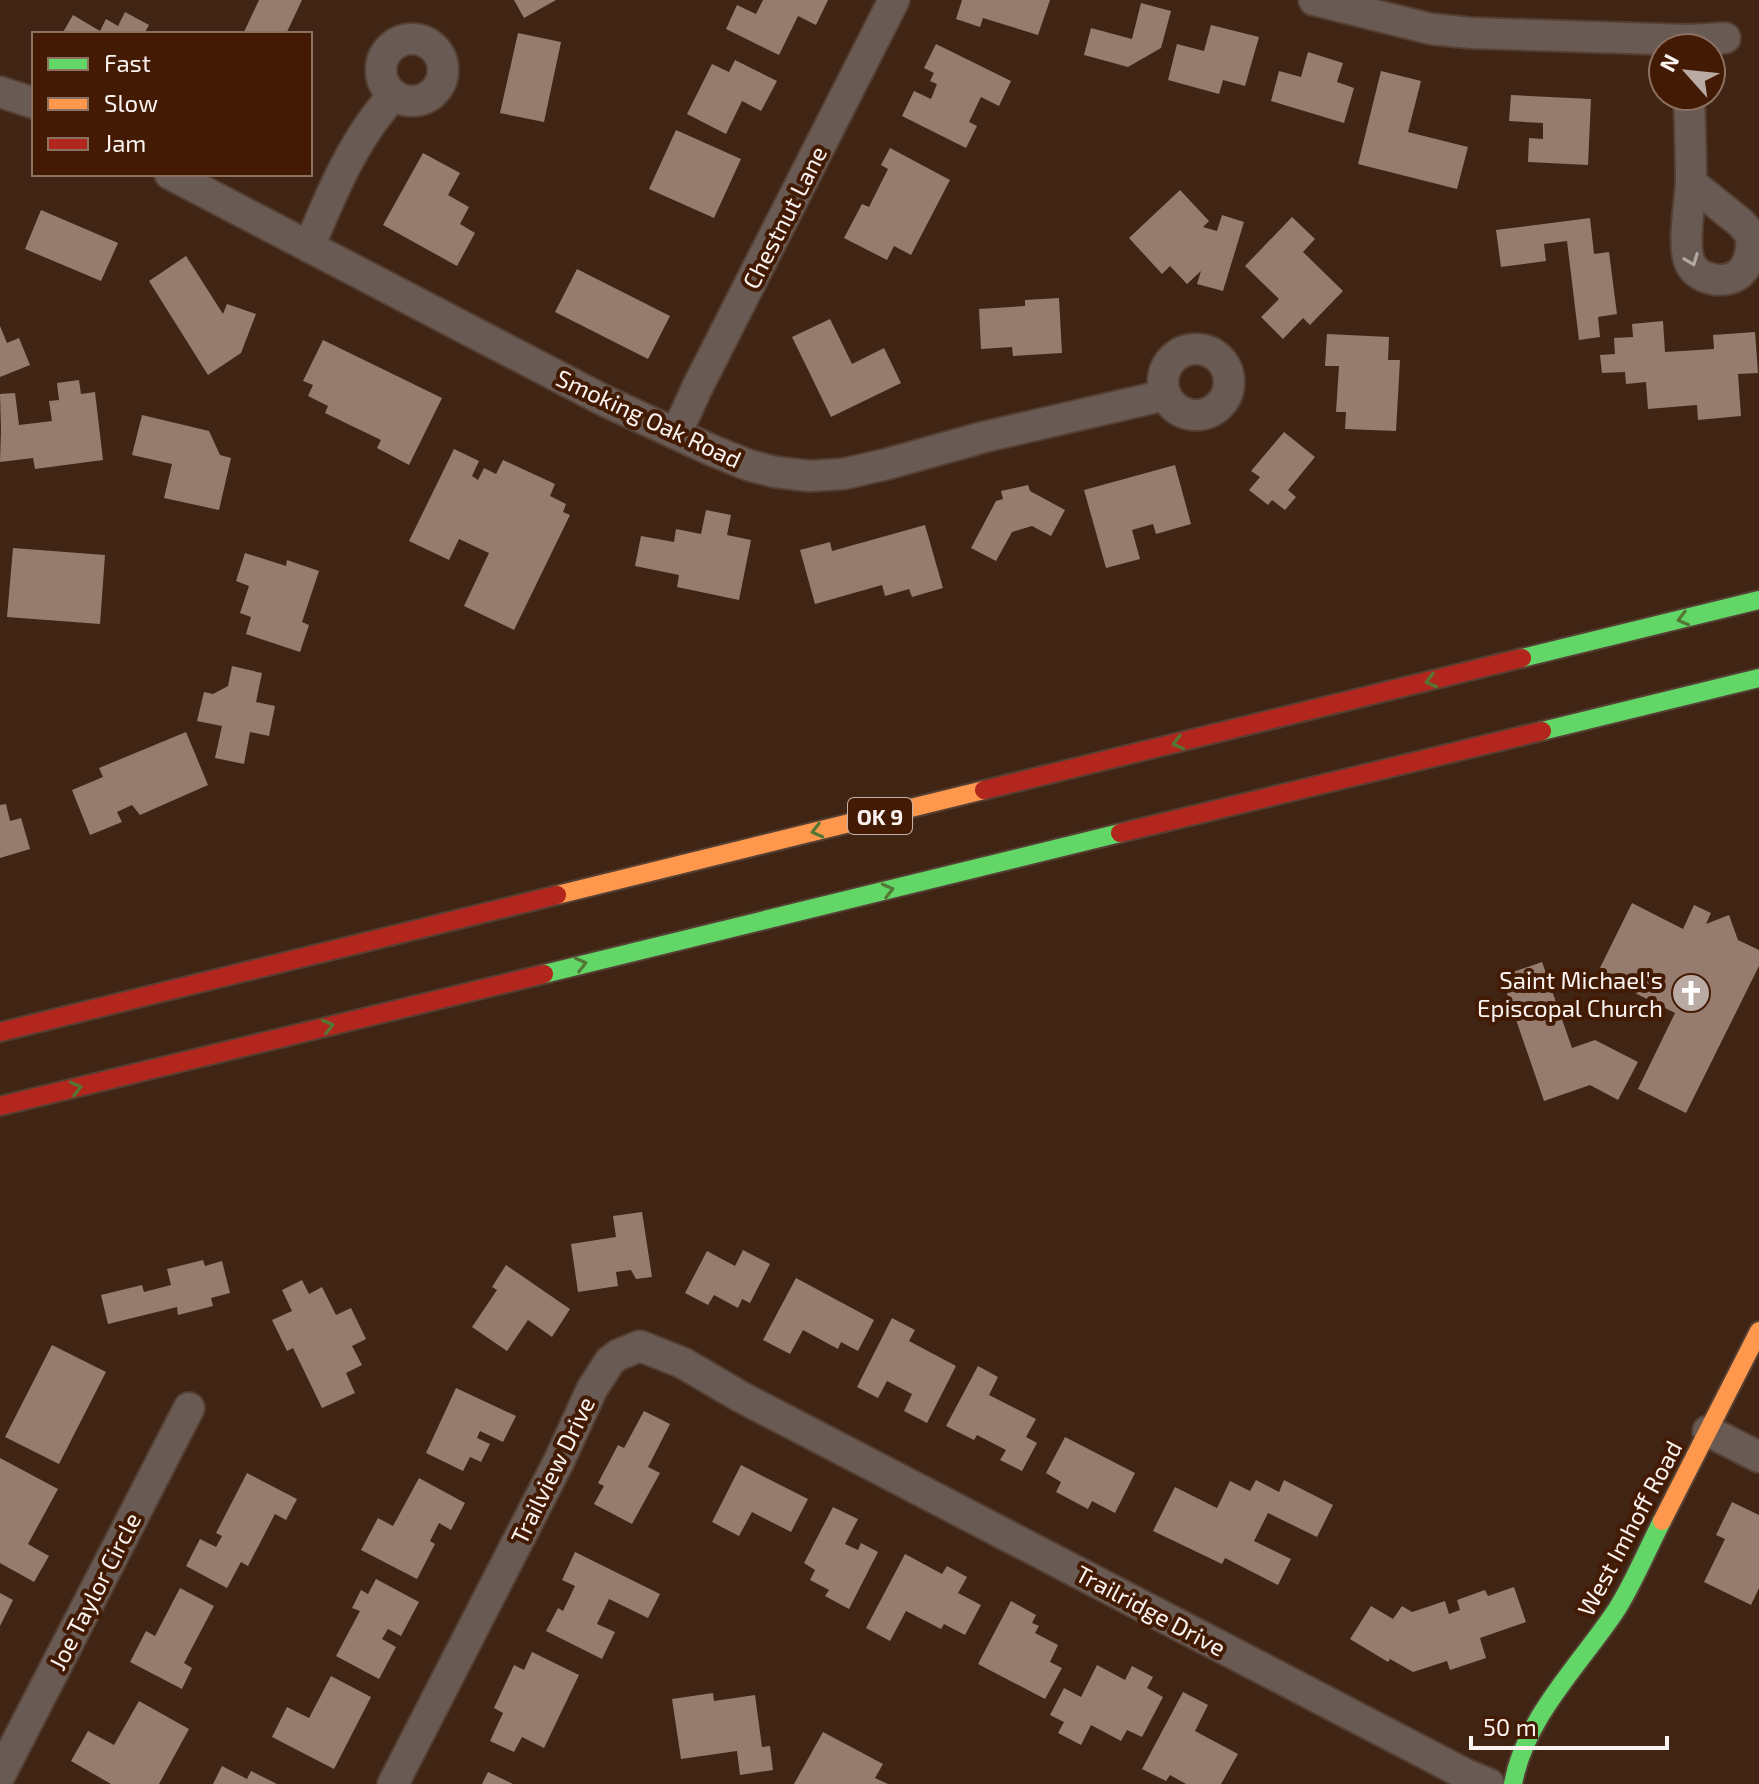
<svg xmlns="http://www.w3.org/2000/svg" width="1759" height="1784" font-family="'Exo 2',sans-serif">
<rect width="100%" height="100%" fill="#412514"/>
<path fill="#957c6e" d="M259 0H302L286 34H243Z
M514 0H556L524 18Z
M763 0H828L816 25 798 16 779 55 726 29 737 5 756 14Z
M962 0H1050L1038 35 983 18 980 27 956 19Z
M1141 3 1171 11 1161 48 1128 67 1084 55 1091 28 1132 39Z
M125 12 149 25 144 34H62L73 15 100 31 106 19 118 26Z
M1211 25 1259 37 1245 86 1223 80 1219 94 1168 80 1177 44 1204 51Z
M518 33 561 42 544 122 500 113Z
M936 44 1011 81 999 106 981 97 969 122 977 126 966 148 902 116 914 91 931 99 937 84 930 81 934 73 924 68Z
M1308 52 1343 63 1337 82 1354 88 1344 123 1271 101 1279 71 1301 77Z
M735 60 777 81 761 111 742 101 726 134 687 114 712 64 729 72Z
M1381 71 1421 81 1408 132 1468 147 1457 189 1358 164Z
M1511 95 1591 99 1588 165 1528 162 1529 138 1543 139V123L1509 121Z
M676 130 741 159 714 218 649 189Z
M890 148 950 180 911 255 894 246 887 260 844 238 862 204 869 207 888 169 881 165Z
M423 153 460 173 448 195 469 207 460 224 475 233 457 266 383 225Z
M1180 190 1209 221 1203 227 1217 231 1222 215 1244 222 1223 291 1197 284 1201 271 1187 284 1170 266 1162 274 1129 238Z
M41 210 118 243 101 281 25 249Z
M1292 217 1315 239 1303 252 1343 291 1310 325 1303 318 1283 339 1261 317 1279 299 1245 266Z
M1590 218 1594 254 1609 252 1617 314 1598 317 1600 337 1579 340 1567 241 1544 244 1546 261 1501 267 1496 230Z
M186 256 223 314 227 304 256 314 241 353 208 375 149 281Z
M577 269 670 316 648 359 555 312Z
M1059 298 1062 353 1013 356 1012 347 981 349 979 309 1025 306V300Z
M830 319 852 364 884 348 901 383 831 417 792 337Z
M1663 321 1665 352 1714 349 1713 335 1755 332 1758 373 1738 374 1741 416 1698 420 1697 405 1648 409 1646 382 1626 384 1625 372 1602 373 1600 355 1615 354 1614 338 1633 337 1632 324Z
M0 326 7 343 19 338 30 365 0 377Z
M1327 334 1389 337 1388 360H1400L1396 431 1345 429 1346 412H1336L1339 366H1325Z
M323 340 442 398 409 465 377 448 381 440 325 413 328 406 308 396 313 385 303 381Z
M79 380 81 394 95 392 103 460 35 469 33 458 0 462 1 430 0 394 15 393 19 425 52 421 49 401 59 400 57 383Z
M142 415 209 431 220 455 231 458 219 510 164 498 172 464 132 455Z
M1284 432 1315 457 1288 490 1296 497 1285 510 1272 500 1268 505 1249 490 1260 477 1251 471Z
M454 449 479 461 472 476 478 480 484 468 496 474 503 460 555 484 550 496 566 504 563 512 570 515 514 630 464 606 489 553 459 539 449 560 409 541Z
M1175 465 1191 524 1156 534 1153 524 1132 530 1140 559 1106 568 1084 490Z
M1028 485 1030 491 1065 510 1051 536 1032 526 1012 532 996 561 971 548 996 501 1003 499 1001 491Z
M706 510 731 515 727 535 751 540 739 600 677 587 679 575 635 566 641 536 674 542 676 529 701 534Z
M925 525 943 588 912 597 909 589 885 596 882 585 815 604 800 550 830 542 832 551Z
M13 548 105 555 100 624 7 617Z
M245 553 286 566 287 560 319 571 302 622 309 625 300 652 246 634 251 617 240 613 249 586 236 581Z
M232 666 262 673 256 702 275 706 269 736 250 732 244 764 215 758 222 726 197 721 204 692 213 694 228 686Z
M186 732 208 785 140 815 132 805 117 812 122 822 90 835 72 790 103 777 99 768Z
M6 804 10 821 21 818 30 849 0 858V805Z
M1632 903 1683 929 1694 905 1711 913 1706 924 1729 915 1738 940 1759 950V966L1686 1113 1638 1089 1675 1013 1597 974Z
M1542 962 1572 1048 1595 1040 1638 1062 1618 1100 1590 1085 1544 1101 1501 976Z
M642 1212 652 1277 636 1279 631 1270 616 1272 618 1286 578 1292 571 1244 616 1237 613 1216Z
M743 1250 770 1264 750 1303 742 1299 738 1308 714 1295 708 1305 685 1293 707 1251 735 1266Z
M203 1260 205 1266 222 1261 230 1293 211 1298 213 1306 178 1315 177 1307 108 1324 101 1295 142 1285 144 1292 171 1285 167 1269Z
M506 1265 570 1309 552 1337 528 1320 507 1351 472 1327 497 1290 492 1287Z
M796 1278 874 1320 858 1351 841 1342 838 1349 803 1330 790 1354 763 1340Z
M302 1280 309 1294 322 1287 336 1315 351 1308 366 1339 352 1346 362 1365 346 1373 355 1393 322 1408 293 1348 287 1351 272 1320 292 1311 282 1290Z
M892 1318 915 1330 909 1341 956 1366 927 1423 904 1411 912 1394 887 1381 878 1398 857 1387Z
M52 1345 106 1372 59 1464 5 1437Z
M978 1366 998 1377 989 1395 1036 1419 1026 1437 1037 1443 1022 1471 1000 1460 1006 1450 977 1435 974 1440 946 1426Z
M456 1388 516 1416 503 1442 480 1431 477 1438 490 1444 481 1462 470 1457 463 1471 426 1453Z
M644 1411 670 1424 648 1467 660 1473 632 1524 594 1504 604 1486 598 1483 618 1445 624 1448Z
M1065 1437 1135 1473 1115 1513 1092 1501 1088 1509 1056 1492 1061 1482 1046 1473Z
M0 1458 58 1489 28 1544 49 1556 34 1582 0 1563Z
M741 1465 808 1499 791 1532 752 1512 739 1536 712 1522Z
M247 1473 297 1499 286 1520 275 1514 248 1566 241 1562 227 1588 186 1566 200 1539 216 1547 222 1536 216 1533Z
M419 1478 465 1503 451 1530 439 1523 430 1541 435 1544 417 1579 361 1550 378 1518 393 1526Z
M1256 1480 1279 1492 1284 1480 1333 1505 1317 1537 1268 1513 1254 1541 1291 1559 1278 1585 1225 1558 1222 1564 1153 1531 1175 1487 1217 1508 1230 1481 1250 1491Z
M1732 1502 1759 1515V1588L1751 1605 1704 1582 1725 1539 1716 1535Z
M833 1507 858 1519 845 1544 858 1550 861 1543 878 1552 849 1609 825 1596 829 1590 810 1580 815 1570 804 1563Z
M575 1552 660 1594 648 1618 609 1599 597 1624 615 1632 602 1659 546 1631 558 1608 563 1611 575 1586 562 1580Z
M905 1554 942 1574 947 1566 967 1577 958 1593 981 1605 965 1635 944 1624 941 1629 906 1611 890 1641 866 1628Z
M376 1579 419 1602 401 1636 388 1629 382 1639 396 1647 379 1679 336 1656 360 1611 352 1608 361 1590 368 1594Z
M1514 1587 1526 1622 1480 1638 1486 1658 1450 1670 1447 1661 1413 1672 1390 1659 1388 1662 1350 1639 1371 1606 1393 1619 1402 1606 1412 1612 1445 1601 1449 1614 1460 1610 1457 1600 1485 1590 1488 1596Z
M180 1588 214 1606 184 1663 192 1668 182 1689 130 1662 146 1631 155 1636Z
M0 1593 13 1600 0 1626Z
M1011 1601 1036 1615 1032 1623 1039 1626 1035 1633 1058 1645 1050 1662 1062 1668 1045 1699 978 1664Z
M532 1652 579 1675 544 1748 522 1737 514 1752 490 1741 503 1713 494 1708 514 1665 524 1670Z
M1097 1665 1125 1680 1132 1666 1153 1677 1147 1688 1163 1697 1142 1737 1127 1730 1121 1741 1091 1725 1081 1745 1058 1733 1064 1722 1050 1715 1064 1688 1081 1697Z
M331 1676 371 1697 334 1769 272 1737 287 1707 309 1718Z
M1183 1692 1208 1705 1195 1731 1238 1754 1221 1784H1186L1170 1775 1166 1781 1142 1769Z
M713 1693 714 1701 755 1695 762 1747 770 1746 773 1770 740 1775 737 1751 681 1759 672 1699Z
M139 1701 189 1729 159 1784H111L71 1761 88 1731 114 1745Z
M823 1732 883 1764 875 1778 888 1784H794Z
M222 1766 247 1779 251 1771 277 1784H213Z
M488 1772 513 1784H482Z"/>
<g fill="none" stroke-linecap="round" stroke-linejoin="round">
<g stroke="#543f32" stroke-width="34">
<path id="street" d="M1314 0 1431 29 1471 33 1688 40 1725 38
M381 70a31 31 0 1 1 62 0a31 31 0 1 1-62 0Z
M0 92 34 103
M1689 96C1690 125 1691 154 1691 183 1690 202 1682 246 1690 263 1698 281 1729 286 1742 271 1751 261 1751 248 1752 236L1741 223 1691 183
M170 174 603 400 711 450 748 465 775 472 809 476 843 474 887 464 984 437 1166 395
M309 247C331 194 354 138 393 96
M1163 382a33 33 0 1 1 66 0a33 33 0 1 1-66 0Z
M676 434 698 386 894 0
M1708 1431 1759 1457
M0 1775 189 1408
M393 1784 559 1461 592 1389 610 1361 618 1355 640 1346 683 1363 741 1397 1465 1774 1489 1784"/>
</g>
<g stroke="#543f32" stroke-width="22">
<path id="fast" d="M1522 658 1759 600
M1542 731 1759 678
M544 974 1120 833
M1513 1784C1525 1717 1580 1665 1617 1609 1634 1582 1647 1550 1662 1521"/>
</g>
<g stroke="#543f32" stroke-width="22">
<path id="slow" d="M557 895 984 790
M1662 1521 1759 1331"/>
</g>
<g stroke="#543f32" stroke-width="22">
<path id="jam" d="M984 790 1522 658
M1120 833 1542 731
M0 1032 557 895
M0 1106 544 974"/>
</g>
<use href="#street" stroke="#695b54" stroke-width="30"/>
<use href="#fast" stroke="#63d668" stroke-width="18"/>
<use href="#slow" stroke="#ff974d" stroke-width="18"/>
<use href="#jam" stroke="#b3261e" stroke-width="18"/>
</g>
<defs><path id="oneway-chevron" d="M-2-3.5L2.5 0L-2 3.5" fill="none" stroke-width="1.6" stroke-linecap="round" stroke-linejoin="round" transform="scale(2)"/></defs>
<use stroke="#b2a7a2" href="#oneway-chevron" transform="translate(1692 260) rotate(69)"/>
<g stroke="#537836">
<use href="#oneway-chevron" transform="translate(1683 619) rotate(166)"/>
<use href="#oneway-chevron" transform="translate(1431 681) rotate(166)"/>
<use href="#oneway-chevron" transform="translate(1178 743) rotate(166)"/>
<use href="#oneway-chevron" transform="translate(817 831) rotate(166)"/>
<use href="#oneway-chevron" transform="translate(888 890) rotate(-14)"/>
<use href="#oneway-chevron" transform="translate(581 964) rotate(-14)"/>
<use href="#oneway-chevron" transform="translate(328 1026) rotate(-14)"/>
<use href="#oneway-chevron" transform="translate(76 1088) rotate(-14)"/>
</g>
<defs>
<g id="church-disc" transform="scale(2)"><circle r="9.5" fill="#b9aba3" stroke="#431b04"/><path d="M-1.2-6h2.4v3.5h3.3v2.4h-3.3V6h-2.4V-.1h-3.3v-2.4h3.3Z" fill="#fff"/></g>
</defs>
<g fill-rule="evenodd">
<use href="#church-disc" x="1691" y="993"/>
</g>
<g text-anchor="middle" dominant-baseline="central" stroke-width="8" stroke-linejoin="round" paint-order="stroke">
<rect fill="#431b04" stroke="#c3b2a9" stroke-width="2" x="848" y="798" width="64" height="36" rx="6"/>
<g font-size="22" font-weight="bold" fill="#faf3f0">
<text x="880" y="816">OK 9</text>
</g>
<g font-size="24" fill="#faf3f0" stroke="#431b04">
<text transform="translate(784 217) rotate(-63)">Chestnut Lane</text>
<text transform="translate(649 418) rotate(25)">Smoking Oak Road</text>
<text transform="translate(552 1470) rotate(-64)">Trailview Drive</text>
<text transform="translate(1629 1528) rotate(-62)">West Imhoff Road</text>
<text transform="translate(94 1591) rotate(-63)">Joe Taylor Circle</text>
<text transform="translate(1151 1610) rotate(28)">Trailridge Drive</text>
</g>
<g font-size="24" fill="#faf3f0" stroke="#431b04" text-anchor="end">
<text x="1663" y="979">Saint Michael's<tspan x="1663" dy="28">Episcopal Church</tspan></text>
</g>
</g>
<rect x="32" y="32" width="280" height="144" fill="#431b04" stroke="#8c7162" stroke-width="2"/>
<rect x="48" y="58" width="40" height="12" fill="#63d668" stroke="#8c7162" stroke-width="2"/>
<text x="104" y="72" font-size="24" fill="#faf3f0">Fast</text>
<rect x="48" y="98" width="40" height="12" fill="#ff974d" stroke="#8c7162" stroke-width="2"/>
<text x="104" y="112" font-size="24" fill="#faf3f0">Slow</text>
<rect x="48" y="138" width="40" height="12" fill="#b3261e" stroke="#8c7162" stroke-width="2"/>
<text x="104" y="152" font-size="24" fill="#faf3f0">Jam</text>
<g transform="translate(1687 72) rotate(297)"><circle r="38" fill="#431b04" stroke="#8c7162" stroke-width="2"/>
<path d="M0-6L14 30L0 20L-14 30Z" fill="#b9aba3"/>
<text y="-12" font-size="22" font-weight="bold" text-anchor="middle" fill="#faf3f0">N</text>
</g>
<path d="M1471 1736v12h196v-12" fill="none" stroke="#faf3f0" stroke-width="4"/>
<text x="1483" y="1736" font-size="24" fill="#faf3f0" stroke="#431b04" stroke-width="6" paint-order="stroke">50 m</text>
</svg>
